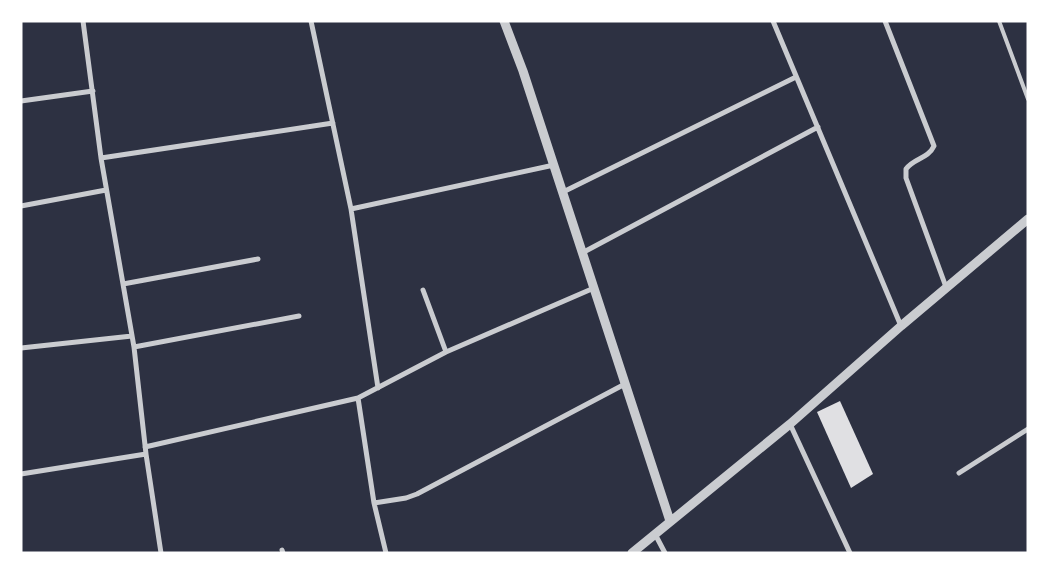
<svg xmlns="http://www.w3.org/2000/svg" width="1049" height="574" font-family="'Noto Sans',sans-serif">
<rect width="100%" height="100%" fill="#2d3142"/>
<path fill="#e0e0e3" d="M840 401 873 474 851 488 817 412Z"/>
<g fill="none" stroke-linecap="round" stroke-linejoin="round">
<path stroke="#caccd0" stroke-width="4" d="M999 21 1028 99"/>
<path stroke="#caccd0" stroke-width="5" d="M83 21 101 158 134 347 146 454 161 553
M311 21 351 209 554 165
M773 21 901 326
M885 21 934 146C928 159 914 158 906 169V178L946 287
M21 101 93 91
M101 158 333 123
M563 192 796 77
M21 206 106 190
M351 209 378 388
M582 253 818 127
M123 284 258 259
M423 290 446 352
M134 347 299 316
M21 348 132 336
M358 398 374 503 406 498 417 494 625 384
M790 424 850 553
M145 447 358 398 446 352 594 288
M959 473 1028 429
M21 474 146 454
M374 503 386 553
M655 534 665 553
M282 550 283 553"/>
<path stroke="#caccd0" stroke-width="9" d="M504 21 523 71 670 521
M632 553 790 424 901 326 1028 219"/>
</g>
<rect width="1049" height="574" fill="none" stroke="#ffffff" stroke-width="45"/>
</svg>
